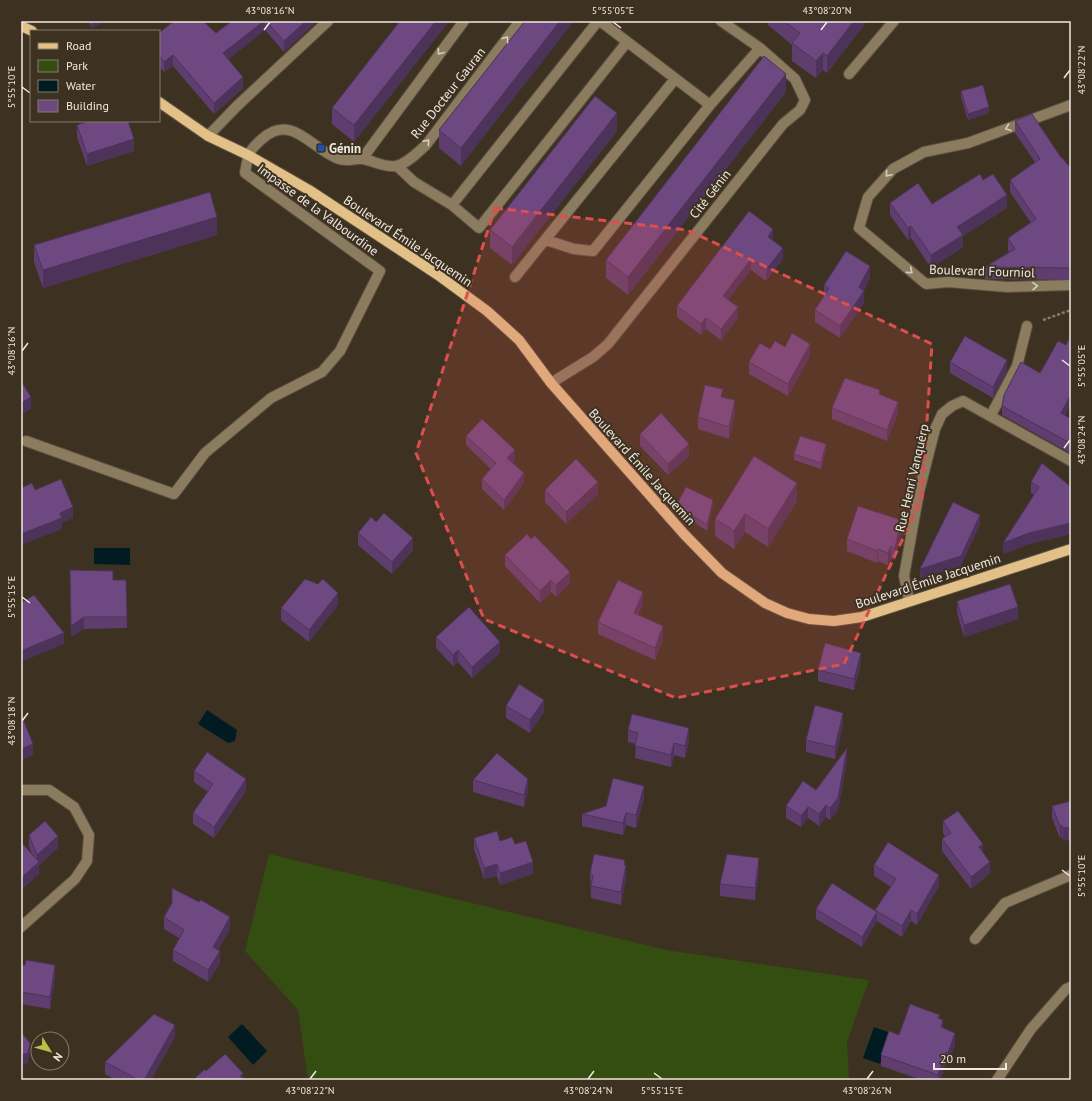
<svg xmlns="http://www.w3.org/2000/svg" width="1092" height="1101" font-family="'PT Sans',sans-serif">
<rect width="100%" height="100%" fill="#3d3221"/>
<path fill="#344d10" d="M269 854 666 950 869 980 847 1042 849 1080H308L298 1010 245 951Z"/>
<path fill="#001b22" d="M94 548H130V565L94 564Z
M207 710 237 730 235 741 228 743 198 724Z
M242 1024 267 1051 253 1065 228 1037Z
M874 1027 891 1033 880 1064 863 1058Z"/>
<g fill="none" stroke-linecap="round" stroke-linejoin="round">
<g stroke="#5a4f3f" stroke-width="12">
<path id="minor" d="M600 21 710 105
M849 74 894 21
M1071 105 968 143 924 152 893 169 868 197 859 228 926 284 948 282 1007 287 1071 285
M208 136 237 106 328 21
M362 159 464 21
M397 166 414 182 452 205 479 228 627 42
M452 205 598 21
M546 240 574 249 593 251 710 105 760 48
M515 277 675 79
M551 383 593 357 608 344 783 124 800 110 805 100 795 79 760 48 721 21
M991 415 1017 366 1027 326
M26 441 174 494 205 453 271 398 322 372 340 351 380 271 245 173C248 155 248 151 262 139 292 112 312 150 339 159 347 162 356 158 363 159 374 161 385 168 396 166 407 164 418 152 426 145L520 21
M909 600 904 576 919 492 935 429 942 414 952 406 963 401 1071 461
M21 790H49L74 807 89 835 87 861 75 879 21 927
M975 939 1005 903 1071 875
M997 1080 1031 1029 1066 989 1071 987"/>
</g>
<g stroke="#5a4f3f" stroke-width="12">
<path id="major" d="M21 26 32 31
M159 102 208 136 248 155 309 190 438 275 487 311 519 340 551 383 684 534 722 573 765 603 787 613 809 619 834 621 862 617 1071 549"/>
</g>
<path stroke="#867d6f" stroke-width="2.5" stroke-dasharray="3 2" stroke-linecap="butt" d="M1043 320 1071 310"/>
<use href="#minor" stroke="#8b7b5f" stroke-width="10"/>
<use href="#major" stroke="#e3c087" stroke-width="10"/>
</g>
<path fill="#5f3e6f" d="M89 21H105L92 28Z
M232 21H317L284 52 265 30 228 59 243 88 214 114 173 66 164 72 159 66V33H216Z
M400 21H449L354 142 332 124V108Z
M525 21 461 166 439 148V130Z
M766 21H867L827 73 823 70 816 78 792 61V45L768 25V23Z
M961 91 989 113 968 120 961 97Z
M786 92 628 295 606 278V260Z
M1015 121 1060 156 1070 167 1071 166V280L985 279V267L1009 252 1008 250V238L1031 223 1010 192V180L1035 162 1015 133Z
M77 125 134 151 87 166 77 137Z
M617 131 512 265 490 248V230Z
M983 180 1007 208 963 236V247L931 268 911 238 908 240 890 215V203L932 204Z
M217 235 43 288 34 262V245Z
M773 241 783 259 766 281 751 270 728 300 738 318 721 340 706 329 701 335 677 317V306Z
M870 278 864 290V303L840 338 815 322V310L824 296V285Z
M1070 300H1071V312L1070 310Z
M1071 335V404L1065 415 1071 419V451L1070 453 1002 415V406L1040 373 1066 345Z
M785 347 810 356 788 396 749 374V362L770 349Z
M950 362 1007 371 993 398 950 373Z
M880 395 898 413 887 441 832 419V408Z
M723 397 735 412 729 439 698 429V417Z
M640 434 689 456 668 475 640 446Z
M466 436 515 460 512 462 524 483 504 510 482 489V479L491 469 466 445Z
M826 450 821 469 794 460V454Z
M1031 482 1071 487V534L1029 544 1003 554 1034 495 1031 493Z
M545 490 598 494 566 524 545 502Z
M797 501 768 547 745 532 734 549 715 536V519Z
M678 502 713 506 707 531 687 518 678 509Z
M376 522 413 550 392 574 358 545V533Z
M901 532 895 560 891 558 888 565 878 561 877 563 847 551V539Z
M505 555 570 583 556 597 551 592 540 603 505 566Z
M70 570 113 580H126L127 628 84 629 71 637Z
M318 584 338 605 309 642 281 620V608Z
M957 601 1018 619 964 637 957 613Z
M643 604 638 615 663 639 655 660 598 634V622Z
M436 637 500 653 472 678 458 662 453 666 436 648Z
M861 664 854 690 818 681V670Z
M506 706 544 712 530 733 506 718Z
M843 724 835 759 806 752V740Z
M628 730 689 740 685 758 674 755 671 767 635 758 636 744 628 742Z
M847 760 838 810 830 820 826 817 819 826 808 818 801 827 786 818V806L816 790Z
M194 771 246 791 214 838 193 824V813L208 792 194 782Z
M473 780 528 791 524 807 473 792Z
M644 798 636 828 626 825 623 835 582 826V814L606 806Z
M1071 801V848L1068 839 1063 840 1062 837 1060 838 1052 818V806Z
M943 821 983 852 990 873 971 889 942 851V839L945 837 943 833Z
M29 835 58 848 39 865V874L21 890V842L32 855 29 846Z
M474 838 500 841 515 844 533 874 500 885 497 876 484 879 474 849Z
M625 865 626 878 621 905 591 898 590 874Z
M874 865 939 886 917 925 911 921 902 937 877 921 862 947 816 919V909L875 911V910L891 887 874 876Z
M759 869 755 900 720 896V884Z
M164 917 230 929 218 950 220 963 208 982 173 961V950L179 938 164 929Z
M25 965 55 976 50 1009 21 1004V973Z
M940 1018 943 1028 955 1044 948 1064 946 1063 940 1080H922L881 1066V1055L899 1035Z
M175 1037 151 1080H116L105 1074V1062Z"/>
<path fill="#4d325a" d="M92 21H105L92 28Z
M264 21H265V30L223 64V53Z
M306 21H317L284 52V41Z
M436 21H449L354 142V125Z
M560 21H574L461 166V148Z
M854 21H867L827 73V56Z
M823 53V70L816 78V61Z
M173 55V66L164 72V62Z
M786 74V92L628 295V277Z
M243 77V88L214 114V103Z
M989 107V113L968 120V114Z
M617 113V131L512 265V247Z
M134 139V151L87 166V154Z
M21 149H23V166L21 167Z
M1007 195V208L963 236V247L931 268V255L957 227Z
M217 217V235L43 288V270Z
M911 226V238L908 240V228Z
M773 229V240L768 237Z
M783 248V259L766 281V270Z
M751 259V270L723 307V296Z
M870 266V278L863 291H864V303L840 338V326Z
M738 307V318L721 340V329Z
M706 318V329L701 335V324Z
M810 344V356L788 396V384Z
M1007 360V371L993 398V387Z
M1071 394V404L1061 423V413Z
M31 397V409L21 415V403Z
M735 400V412L729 439V427Z
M898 402V413L887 441V430Z
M1071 441V451L1070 453V443Z
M689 444V456L668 475V464Z
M826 444V450L821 469V463Z
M515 450V460L507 468V458Z
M524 473V483L504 510V500Z
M598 482V494L566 524V512Z
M797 483V501L768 547V529Z
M713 500V506L707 531V525Z
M73 507V518L62 523V529L21 545V534L60 513Z
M745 514V532L734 549V531Z
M980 515V525L961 566 920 579V569Z
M901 520V532L895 560V548Z
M1071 523V534L1029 544 1003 554V543L1029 533Z
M413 538V550L392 574V562Z
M891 546V558L888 565V553Z
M878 549V561L877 563V551Z
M570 572V583L556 597V585Z
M551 580V592L540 603V591Z
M643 592V604L634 625V613Z
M338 593V605L309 642V630Z
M1018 607V619L964 637V625Z
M84 617V629L71 637V626Z
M663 626V639L655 660V648Z
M64 633V644L21 662V651Z
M500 642V653L472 678V667Z
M458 650V662L453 666V655Z
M861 653V664L854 690V679Z
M544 700V712L530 733V720Z
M843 713V724L835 759V747Z
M689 728V740L685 758V746Z
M674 743V755L671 767V755Z
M33 744V755L21 760V749Z
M847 748V760L838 810 830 820V808Z
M246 779V791L214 838V827Z
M528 779V791L524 807V795Z
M644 786V798L636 828V815Z
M826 805V817L819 826V814Z
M808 807V818L801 827V816Z
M626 813V825L623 835V823Z
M1062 825V837L1060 838V826Z
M1068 827V839L1063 840V828Z
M58 836V848L39 865V874L21 890V878L37 864V855Z
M983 844V856L979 847Z
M759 858V869L755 900V888Z
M625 860V871L626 865V878L621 905V892L624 865Z
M533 862V874L500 885V873Z
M990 862V873L971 889V877Z
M497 864V876L484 879V868Z
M939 875V886L917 925V914Z
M911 910V921L902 937V926Z
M877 912V921L862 947V937Z
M230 917V929L213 958V947Z
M220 951V963L208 982V970Z
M55 965V976L50 1009V997Z
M943 1020V1031L941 1027Z
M175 1025V1037L151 1080H144Z
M955 1033V1044L948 1064V1053Z
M30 1043V1054L28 1063 21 1066V1055Z
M946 1052V1063L940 1080H938V1075Z
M243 1073V1080L240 1076Z"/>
<path fill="#6e4881" stroke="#4d325a" d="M174 21H203L216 33 232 21H264L223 53 243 77 214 103 173 55 164 62 159 55V33Z
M266 21H306L284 41Z
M400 21H436L354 125 332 108Z
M525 21H560L461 148 439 130Z
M784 21H854L827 56 823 53 816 61 792 43 800 33Z
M764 56 786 74 628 277 606 260Z
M983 85 989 107 968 114 961 91Z
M595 96 617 113 512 247 490 230Z
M1032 114 1060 156 1070 167 1071 166V268L985 267 1015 249 1008 238 1036 219 1010 180 1040 159 1015 121Z
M89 121H128L134 139 87 154 77 125Z
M980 174 983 180 993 174 1007 195 957 227 963 235 931 255 911 226 908 228 890 203 918 183 932 204Z
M210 192 217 217 43 270 34 245Z
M749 211 773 229 768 237 783 248 766 270 751 259 723 296 738 307 721 329 706 318 701 324 677 306Z
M846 251 870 266 859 287 864 291 840 326 815 310 829 288 824 285Z
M792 333 810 344 788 384 749 362 760 343 770 349 775 341 785 347Z
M1071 335V394L1061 413 1071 419V441L1070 443 1002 406 1004 395 1021 362 1040 373 1058 341 1066 345Z
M965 336 1007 360 993 387 950 362Z
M845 378 880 390 879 394 898 402 887 430 832 408Z
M21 381 31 397 21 403Z
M705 385 723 389 721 397 735 400 729 427 698 417Z
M661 413 689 444 668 464 640 434Z
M482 419 515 450 507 458 524 473 504 500 482 479 496 463 466 436Z
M800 436 826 444 821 463 794 454Z
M754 456 797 483 768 529 745 514 734 531 715 519Z
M576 459 598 482 566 512 545 490Z
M1042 463 1071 487V523L1029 533 1003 543 1039 487 1031 482Z
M61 479 73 507 60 513 62 518 21 534V488L32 483 35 490Z
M686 487 713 500 707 525 687 512 678 502Z
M953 502 980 515 961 556 920 569Z
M858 506 901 520 895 548 891 546 888 553 878 549 877 551 847 539Z
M384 513 413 538 392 562 358 533 371 517 376 522Z
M527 534 531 539 535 536 570 572 556 585 551 580 540 591 505 555Z
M70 570 113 571V580H126L127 617H84L71 626Z
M305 579 318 584 323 579 338 593 309 630 281 608Z
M618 580 643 592 634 613 663 626 655 648 598 622Z
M1010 584 1018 607 964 625 957 601Z
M34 595 64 633 21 651V600L23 602Z
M469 607 500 642 472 667 458 650 453 655 436 637Z
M825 643 861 653 854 679 818 670Z
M519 684 544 700 530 720 506 706Z
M815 705 843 713 835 747 806 740Z
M21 714 33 744 21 749Z
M632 714 689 728 685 746 674 743 671 755 635 746 638 733 628 730Z
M847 748 838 798 830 808 826 805 819 814 808 807 801 816 786 806 803 781 816 790Z
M207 752 246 779 214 827 193 813 213 784 194 771Z
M497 753 528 779 524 795 473 780Z
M613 778 644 786 636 815 626 813 623 823 582 814 606 806Z
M1071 801V836L1068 827 1063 828 1062 825 1060 826 1052 806Z
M958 811 983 844 979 847 990 862 971 877 942 839 951 833 943 821Z
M45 821 58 836 37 855 29 835Z
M497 831 500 841 512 837 515 844 526 841 533 862 500 873 497 864 484 868 474 838Z
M21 842 39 862 21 878Z
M888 842 939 875 917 914 911 910 902 926 875 910 896 879 874 865Z
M594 854 625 860 624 865H626L621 892 591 886 593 876 590 874Z
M727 854 759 858 755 888 720 884Z
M832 883 877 912 862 937 816 909Z
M172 888 199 902 201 900 230 917 213 947 220 951 208 970 173 950 184 930 164 917 172 903Z
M26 960 55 965 50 997 21 992V973L22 965H25Z
M910 1004 940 1015 938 1018 943 1020 941 1027 955 1033 948 1053 946 1052 938 1075 881 1055 889 1031 899 1035Z
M154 1014 175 1025 144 1080H139L105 1062Z
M21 1032 30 1043 28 1053 21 1055Z
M225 1054 243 1073 240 1076 244 1080H193L205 1069 206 1071Z"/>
<defs><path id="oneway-chevron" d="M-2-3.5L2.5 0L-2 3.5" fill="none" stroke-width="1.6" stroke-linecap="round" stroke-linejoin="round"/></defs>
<g stroke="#d7cebf">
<use href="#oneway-chevron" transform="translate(506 39) rotate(-53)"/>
<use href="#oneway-chevron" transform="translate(440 52) rotate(126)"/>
<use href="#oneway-chevron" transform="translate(1008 128) rotate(160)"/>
<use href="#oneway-chevron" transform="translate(427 142) rotate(-49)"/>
<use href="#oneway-chevron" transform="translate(888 174) rotate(131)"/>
<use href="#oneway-chevron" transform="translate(910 271) rotate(40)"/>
<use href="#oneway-chevron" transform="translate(1035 286) rotate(-2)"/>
</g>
<path fill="#db4f4d" fill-opacity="0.2" stroke="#db4f4d" stroke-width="3" stroke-dasharray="8 5" stroke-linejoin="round" d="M495 208 687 230 932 344 922 498 844 664 676 698 484 619 416 453Z"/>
<path fill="none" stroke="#f0e9df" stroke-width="1.5" d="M613 22 621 28M264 30 270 22M821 30 827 22M1064 78 1070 70M22 87 30 93M22 351 28 343M1062 360 1070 366M1064 448 1070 440M22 597 30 603M22 721 28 713M1062 870 1070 876M654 1073 662 1079M310 1079 316 1071M588 1079 594 1071M867 1079 873 1071"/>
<rect fill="#1a4fb4" stroke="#3d3221" stroke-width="1.5" x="317" y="144" width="8" height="8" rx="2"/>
<g text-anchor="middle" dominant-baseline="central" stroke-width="4" stroke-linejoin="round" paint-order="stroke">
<g font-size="13" fill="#f0e9df" stroke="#3d3221">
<text transform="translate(448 93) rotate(-52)">Rue Docteur Gauran</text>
<text transform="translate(710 194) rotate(-52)">Cité Génin</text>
<text transform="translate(318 210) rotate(36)">Impasse de la Valbourdine</text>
<text transform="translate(408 241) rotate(34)">Boulevard Émile Jacquemin</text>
<text transform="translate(982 271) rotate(2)">Boulevard Fourniol</text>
<text transform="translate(642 467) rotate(48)">Boulevard Émile Jacquemin</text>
<text transform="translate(912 478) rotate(-77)">Rue Henri Vanquèrp</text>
<text transform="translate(928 581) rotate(-18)">Boulevard Émile Jacquemin</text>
</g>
<g font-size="13" font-weight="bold" fill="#f0e9df" stroke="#3d3221" text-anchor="start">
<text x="329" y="148">Génin</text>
</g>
</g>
<rect width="1092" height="1101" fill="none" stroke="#3d3221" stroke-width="44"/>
<rect x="30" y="30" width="130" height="92" fill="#3d3221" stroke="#857b6d"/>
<rect x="38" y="43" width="20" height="6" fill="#e3c087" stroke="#857b6d"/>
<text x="66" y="50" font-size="12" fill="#f0e9df">Road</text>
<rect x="38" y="60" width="20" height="12" fill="#344d10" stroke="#857b6d"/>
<text x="66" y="70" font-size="12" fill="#f0e9df">Park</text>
<rect x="38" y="80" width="20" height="12" fill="#001b22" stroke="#857b6d"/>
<text x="66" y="90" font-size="12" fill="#f0e9df">Water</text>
<rect x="38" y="100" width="20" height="12" fill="#6e4881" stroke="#857b6d"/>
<text x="66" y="110" font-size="12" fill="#f0e9df">Building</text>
<g transform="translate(50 1051) rotate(127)"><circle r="19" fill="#3d3221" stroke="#857b6d"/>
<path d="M0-3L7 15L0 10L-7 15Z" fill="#b4c24a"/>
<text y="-6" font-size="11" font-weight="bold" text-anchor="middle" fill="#f0e9df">N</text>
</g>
<path d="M934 1063v6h72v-6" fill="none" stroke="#f0e9df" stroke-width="2"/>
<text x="940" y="1063" font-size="12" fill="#f0e9df" stroke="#3d3221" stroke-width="3" paint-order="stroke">20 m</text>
<rect x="22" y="22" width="1048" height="1057" fill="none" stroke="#f0e9df" stroke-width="1.5"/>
<g font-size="10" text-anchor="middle" fill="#f0e9df">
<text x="270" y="14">43°08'16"N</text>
<text x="613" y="14">5°55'05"E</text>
<text x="827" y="14">43°08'20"N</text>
<text transform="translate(1081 70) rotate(-90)" y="4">43°08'22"N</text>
<text transform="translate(11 87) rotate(-90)" y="4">5°55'10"E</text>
<text transform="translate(11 351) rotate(-90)" y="4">43°08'16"N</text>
<text transform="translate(1081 366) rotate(-90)" y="4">5°55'05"E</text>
<text transform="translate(1081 440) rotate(-90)" y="4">43°08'24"N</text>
<text transform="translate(11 597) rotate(-90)" y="4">5°55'15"E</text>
<text transform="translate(11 721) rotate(-90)" y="4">43°08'18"N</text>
<text transform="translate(1081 876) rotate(-90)" y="4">5°55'10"E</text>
<text x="310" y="1094">43°08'22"N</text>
<text x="588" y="1094">43°08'24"N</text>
<text x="662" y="1094">5°55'15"E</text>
<text x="867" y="1094">43°08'26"N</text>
</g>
</svg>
